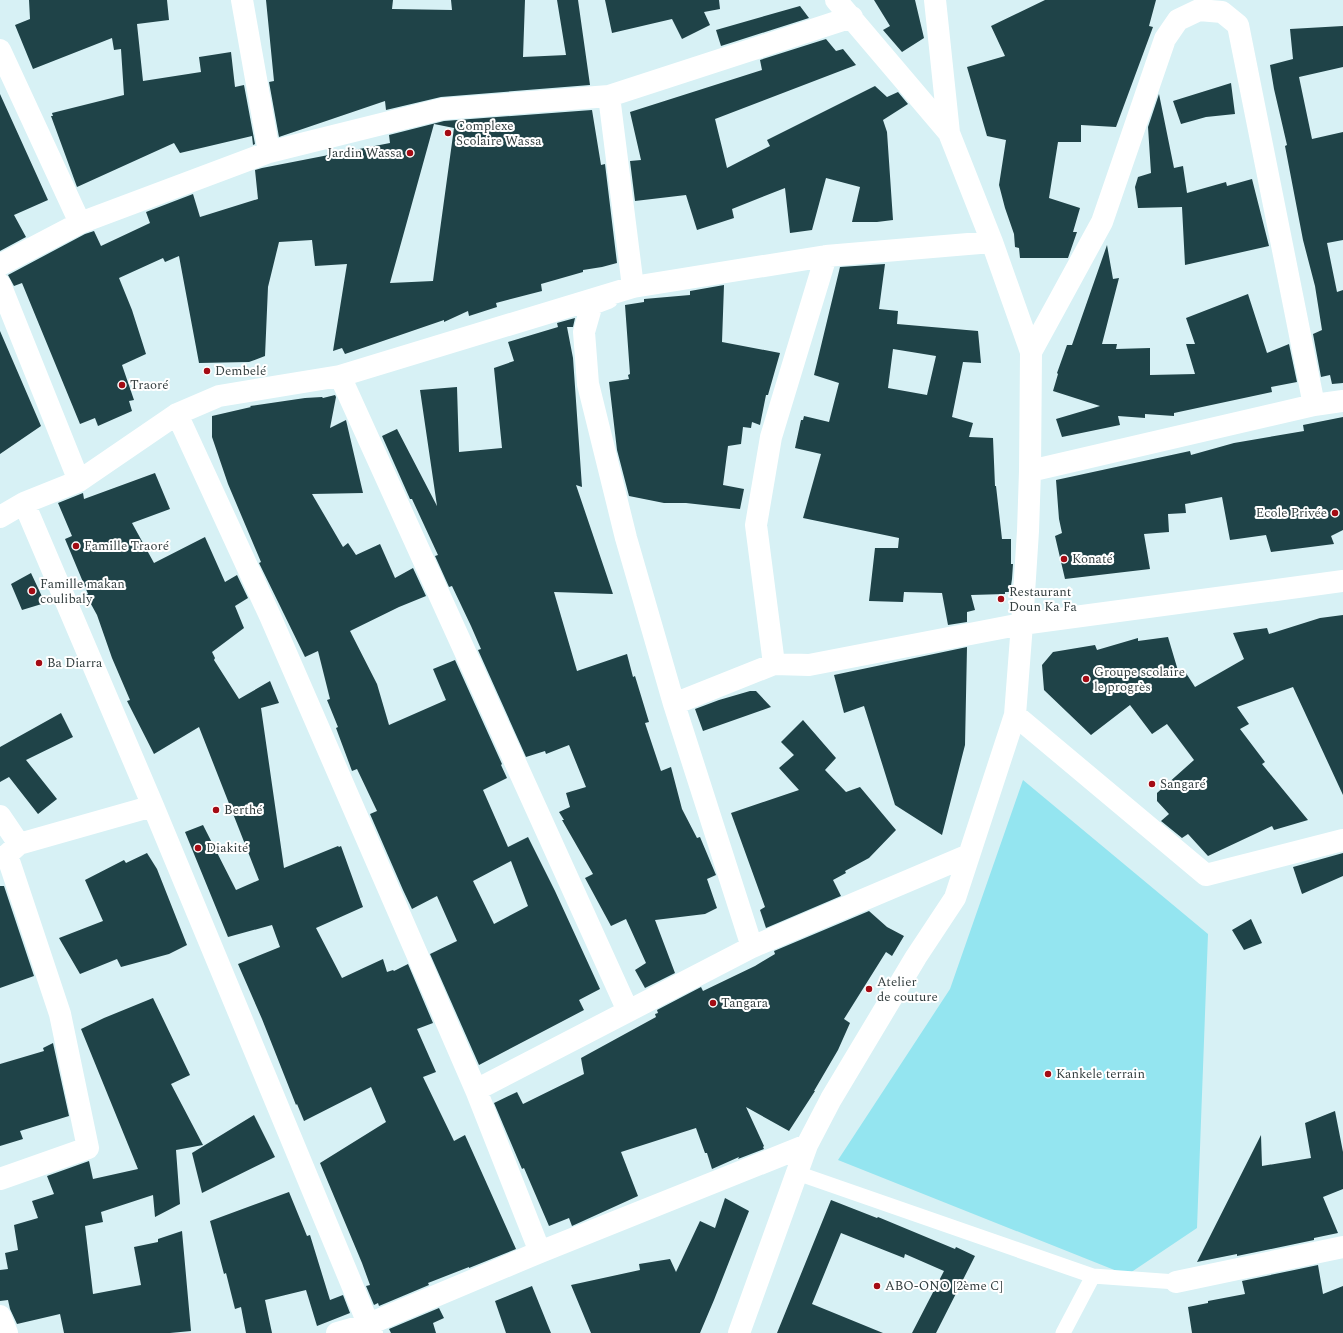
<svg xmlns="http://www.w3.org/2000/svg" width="1343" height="1333" font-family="Spectral,serif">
<rect width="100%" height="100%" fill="#d7f1f5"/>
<path fill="#94e5f0" d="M1023 780 1208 934 1197 1228 1127 1275 838 1160 950 989Z"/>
<path fill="#1f4348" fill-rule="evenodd" d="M29 0H167L169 20 137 24 143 81 201 72 199 57 231 52 235 87 244 85 255 144 253 145 252 136 180 153 174 143 77 187 51 116H53L52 113 124 95 121 49 114 50 112 38 33 69 15 25 30 19Z
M266 0H393L392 9 452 10 451 0H525L523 57 566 55 557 0H578L590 85 441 97 386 110 385 101 279 137 269 82 274 81Z
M605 0H719L720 9 704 12 710 25 682 39 672 19 612 33Z
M874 0H915L924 38 902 52 883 30 890 26Z
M1045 0H1156L1149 26 1153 27 1116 127 1081 125V142H1058L1049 198 1080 208 1073 232H1077L1068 258H1020L1019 248 1015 247 1014 234 1005 208 999 185 1006 140 987 136 967 67 1005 56 991 26Z
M800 6 809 18 721 46 716 30Z
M1343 26V67L1299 77 1312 139 1343 132V240L1327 243 1337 292 1343 290V383L1332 384 1330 375 1321 377 1313 334 1322 330 1315 286 1303 240 1285 146 1287 145 1274 89 1270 65 1293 59 1290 29Z
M826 39 836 51 843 49 856 65 715 119 727 168 770 146 767 140 875 86 887 97 898 92 908 104 883 120 887 132 893 220 877 222H852L860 187 826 178 812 230 790 233 785 188 732 209 734 218 697 230 686 195 635 201 630 161 641 160 630 112 762 70 760 60Z
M1231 83 1235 114 1206 117 1181 124 1173 101Z
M0 94 48 200 14 215 26 237 0 251Z
M1159 94 1174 168 1183 166 1187 193 1226 182 1227 186 1252 179 1269 246 1185 265 1182 207 1138 208 1135 187 1138 177 1151 173 1148 127Z
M592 110 601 165 605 164 617 263 602 267 583 270V272L541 284 542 291 496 303 497 307 469 316 468 311 444 322V320L345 354 342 348 333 351 347 264 315 266 312 240 279 242 268 287 265 356 249 362 199 363 179 256 165 262 163 258 119 278 132 310 146 354 122 365 134 400 129 401 132 411 98 426 95 418 80 424 22 283 14 286 8 275 85 234 94 231 101 246 150 223 146 212 193 194 200 217 258 199 255 170 262 168 390 143 389 135 444 121ZM434 124 454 128 433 281 390 283Z
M1107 245 1113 279 1119 278 1102 344H1117L1116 349 1150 348V375L1195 374 1186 344H1195L1186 318 1248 294 1267 353 1289 344 1297 382 1271 387 1272 392 1174 413V416L1145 414V418L1118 416 1120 425 1062 437 1056 419 1100 406 1053 391 1058 374 1057 373 1067 345H1072Z
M885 264 879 309 898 311 897 324 978 331 981 363 963 362 952 417 973 423 969 437 993 438 995 486H996L1002 539H1011V564H1013L1012 579 1010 592H1005V594L971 595 975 610 967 612V622L948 625 942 593 904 592 903 602 869 601 875 548H898L899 538 803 518 821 454 795 448 801 420H803L804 416 829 422 839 383 814 375 840 267ZM893 349 936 356 927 395 888 388Z
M724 285 722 342 780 353 768 395H766L760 425 752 422 751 428 743 427 741 444 728 446 723 485 744 489 740 509 686 503H664L629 496 617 450 609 382 629 379 628 375 630 374 625 305 644 302V299L690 295V291Z
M575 318 573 327H567L573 358 582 487 576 485 613 594 554 592 577 671 627 654 633 677 635 676 649 722 645 723 661 771 671 767 682 809 697 838 700 837 716 875 707 879 717 908 705 914 655 920 675 973 645 988 635 970 646 963 626 919 611 926 585 878 593 874 562 820H564L559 812 570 807 566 793 586 787 569 745 546 754 545 751 526 757 478 650 481 649 471 626 452 586 449 587 435 556 438 555 412 499H410L382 436 397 429 437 506 420 390 457 387 459 452 502 448 494 368 514 361 508 342 558 327 557 323Z
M0 331 41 426 0 454Z
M335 395 336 397 330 428 346 420 363 493 312 494 343 547 348 543 356 555 380 544 395 578 413 568 426 596 399 607 350 631 377 684 389 725 446 700 433 669 455 660 502 764 501 765 507 778 483 790 508 847 528 837 555 891 600 989 579 1000 584 1010 479 1065 430 954 457 941 437 896 412 909 403 890 370 814 377 811 357 769 352 771 336 728 338 727 327 700 330 699 318 651 305 657 259 563 261 562 228 484 212 437V416L251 407 250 406 305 398 322 397 323 398ZM511 861 528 906 494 924 473 881Z
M1343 417V530L1331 536 1334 544 1271 552 1266 535 1230 540 1222 497 1185 504 1186 513 1168 514 1169 532 1144 534 1150 569 1065 579 1055 536 1062 533 1059 519 1056 480 1190 451 1191 455 1234 443 1304 431 1303 425Z
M155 473 170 509 132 523 154 563 205 537 225 582 237 575 248 598 235 606 244 628 212 652 215 658 214 660 239 699 270 681 279 703 261 708 284 868 338 846 339 847 341 846 363 907 316 928 342 978 383 959 387 972 393 970 394 971 408 964 433 1023 417 1029 436 1072 423 1077 454 1141 465 1135 516 1249 469 1268V1267L428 1283 429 1285 379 1306 378 1303 374 1305 366 1286 370 1285 362 1263 320 1163 386 1122 371 1087 304 1121 297 1104 296 1105 262 1019 238 964 280 947 272 925 228 937 185 832 203 825 236 890 259 880 199 727 154 754 127 701 130 700 112 658 97 615 86 595 88 594 65 539 72 536 58 503 83 493 84 499Z
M31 573 45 603 22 610 11 584Z
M1343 615V795L1293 687 1237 707 1249 724 1240 729 1265 762 1262 764 1308 820 1274 830 1272 826 1208 856 1188 834 1182 838 1161 821 1169 814 1157 801V793L1194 760 1167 724 1152 734 1130 705 1091 735 1044 690 1042 665 1053 652 1095 645 1097 650 1138 638V641L1168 637 1179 674 1184 670 1195 687 1244 659 1233 633 1267 628 1269 634 1320 618Z
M967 647 965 745 942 835 895 805 864 706 844 713 834 675Z
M750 691H756L771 707 703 731 695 709 719 700Z
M61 713 73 737 26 760 57 799 38 814 9 777 0 782V747Z
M803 720 836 758 825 770 846 792 860 787 896 830 869 858 845 871 846 873 833 880 841 896 766 928 760 910 765 907 731 813 799 790 779 768 794 755 781 742Z
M147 853 157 869 187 945 169 954 121 967 117 959 80 974 59 938 103 921 85 880 124 860 126 863Z
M1343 853V876L1302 894 1293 867Z
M0 886H4L34 976 0 988Z
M869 911 887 927 904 936 892 956 886 952 844 1019 850 1023 838 1050 814 1091H815L789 1131 746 1107 764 1146 763 1147 764 1149 738 1159 739 1157 712 1169 707 1153H705L696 1128 621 1152 638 1196 572 1226 569 1218 549 1226 524 1168 522 1169 494 1103 517 1092 523 1104 584 1074 581 1058 656 1017 655 1014 658 1013 657 1010 701 987 703 991 755 966 775 954 774 951Z
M1251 919 1262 943 1244 950 1232 930Z
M153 998 190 1075 171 1084 203 1145 176 1150 180 1204 155 1217 153 1195 101 1212 103 1222 85 1226 93 1294 141 1285 134 1247 158 1242V1239L182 1231 191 1331 170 1333H64L60 1314 17 1324 10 1309 8 1300 0 1301V1270L8 1269 5 1253 18 1250 14 1225 38 1218 32 1201 54 1194 47 1176 89 1161 93 1179 138 1169 81 1029 104 1018Z
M53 1043 69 1116 20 1131 23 1139 0 1146V1064L44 1051 43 1048Z
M1335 1111 1343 1152V1189L1323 1197 1338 1233 1314 1238V1240L1237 1256V1254L1197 1262 1261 1135 1262 1166 1311 1158 1305 1123Z
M254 1115 275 1157 202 1193 192 1153Z
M289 1192 307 1236 310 1235 330 1300 343 1295 350 1313 317 1326 306 1290 265 1300 272 1333H246L241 1307 235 1309 226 1273 224 1274 210 1221Z
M725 1198 749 1211 714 1300 700 1333H591L571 1285 640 1270 639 1264 670 1259 676 1272 700 1221 715 1228Z
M831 1200 877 1218 878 1217 955 1249 956 1247 975 1256 936 1333H912L944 1271 905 1254 904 1258 841 1233 812 1304 883 1333H777Z
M1318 1265 1323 1294 1343 1286V1333H1192L1188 1307 1208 1303V1301L1245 1294 1242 1281Z
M532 1286 551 1333H506L495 1301Z
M439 1308 444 1318 433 1323 436 1333H391L389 1329Z"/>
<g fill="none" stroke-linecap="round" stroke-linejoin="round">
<path stroke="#fff" stroke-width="15" d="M797 1173 1093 1276 1176 1282
M1063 1333 1093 1276"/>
<path stroke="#fff" stroke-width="22" d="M242 0 269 152
M935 0 949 133
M0 50 80 223
M609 96 633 287
M0 265 80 223 269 152 442 109 609 96 852 17
M0 284 79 481
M608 298 592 304 584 332 588 384 626 538 674 704 752 947
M1031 352 1102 222 1165 39 1178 20 1199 10 1222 12 1238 25 1314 405
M340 376 628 1011
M177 414 270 616 476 1090 540 1252
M1030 471 1314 405 1343 401
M0 517 24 503
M774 664 756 525 771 437 826 256
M674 704 774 664 809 665 1022 624 1343 581
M1015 715 1206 875 1343 840
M0 816 19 844
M0 858 7 855 19 844 153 806
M476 1090 752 947 969 855
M0 1179 88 1148 60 1014 7 855
M1176 1282 1343 1247
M0 1316 7 1333
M337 1333 369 1324 540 1252 807 1145
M372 1333 153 806 24 503 79 481 177 414 219 396 340 376 633 287 826 256 992 242
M739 1333 807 1145 831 1099 916 957 955 898 1015 715 1022 624 1028 531 1030 471 1031 352 992 242 949 133 836 0"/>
</g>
<g fill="#a40b14" stroke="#fff" stroke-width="1.5">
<circle cx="448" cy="133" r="4"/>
<circle cx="410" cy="153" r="4"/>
<circle cx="207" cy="371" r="4"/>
<circle cx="122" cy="385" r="4"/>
<circle cx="1335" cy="513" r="4"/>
<circle cx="76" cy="546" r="4"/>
<circle cx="1064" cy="559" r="4"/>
<circle cx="32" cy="591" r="4"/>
<circle cx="1001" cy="599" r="4"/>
<circle cx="39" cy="663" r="4"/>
<circle cx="1086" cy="679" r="4"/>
<circle cx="1152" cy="784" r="4"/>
<circle cx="216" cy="810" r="4"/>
<circle cx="198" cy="848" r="4"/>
<circle cx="869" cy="989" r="4"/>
<circle cx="713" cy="1003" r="4"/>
<circle cx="1048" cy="1074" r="4"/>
<circle cx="877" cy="1286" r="4"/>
</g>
<g text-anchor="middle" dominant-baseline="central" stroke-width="4" stroke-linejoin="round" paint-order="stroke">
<g font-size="13" fill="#333e3f" stroke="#fff" text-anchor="start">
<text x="456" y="126">Complexe<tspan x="456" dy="15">Scolaire Wassa</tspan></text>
<text x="402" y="153" text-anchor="end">Jardin Wassa</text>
<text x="215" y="371">Dembelé</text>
<text x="130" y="385">Traoré</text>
<text x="1327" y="513" text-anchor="end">Ecole Privée</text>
<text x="84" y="546">Famille Traoré</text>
<text x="1072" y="559">Konaté</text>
<text x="40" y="584">Famille makan<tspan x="40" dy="15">coulibaly</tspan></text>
<text x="1009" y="592">Restaurant<tspan x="1009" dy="15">Doun Ka Fa</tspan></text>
<text x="47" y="663">Ba Diarra</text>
<text x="1094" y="672">Groupe scolaire<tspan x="1094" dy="15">le progrès</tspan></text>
<text x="1160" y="784">Sangaré</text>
<text x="224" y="810">Berthé</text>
<text x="206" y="848">Diakité</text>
<text x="877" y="982">Atelier<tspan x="877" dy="15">de couture</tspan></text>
<text x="721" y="1003">Tangara</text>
<text x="1056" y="1074">Kankele terrain</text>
<text x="885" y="1286">ABO-ONO [2ème C]</text>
</g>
</g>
</svg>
